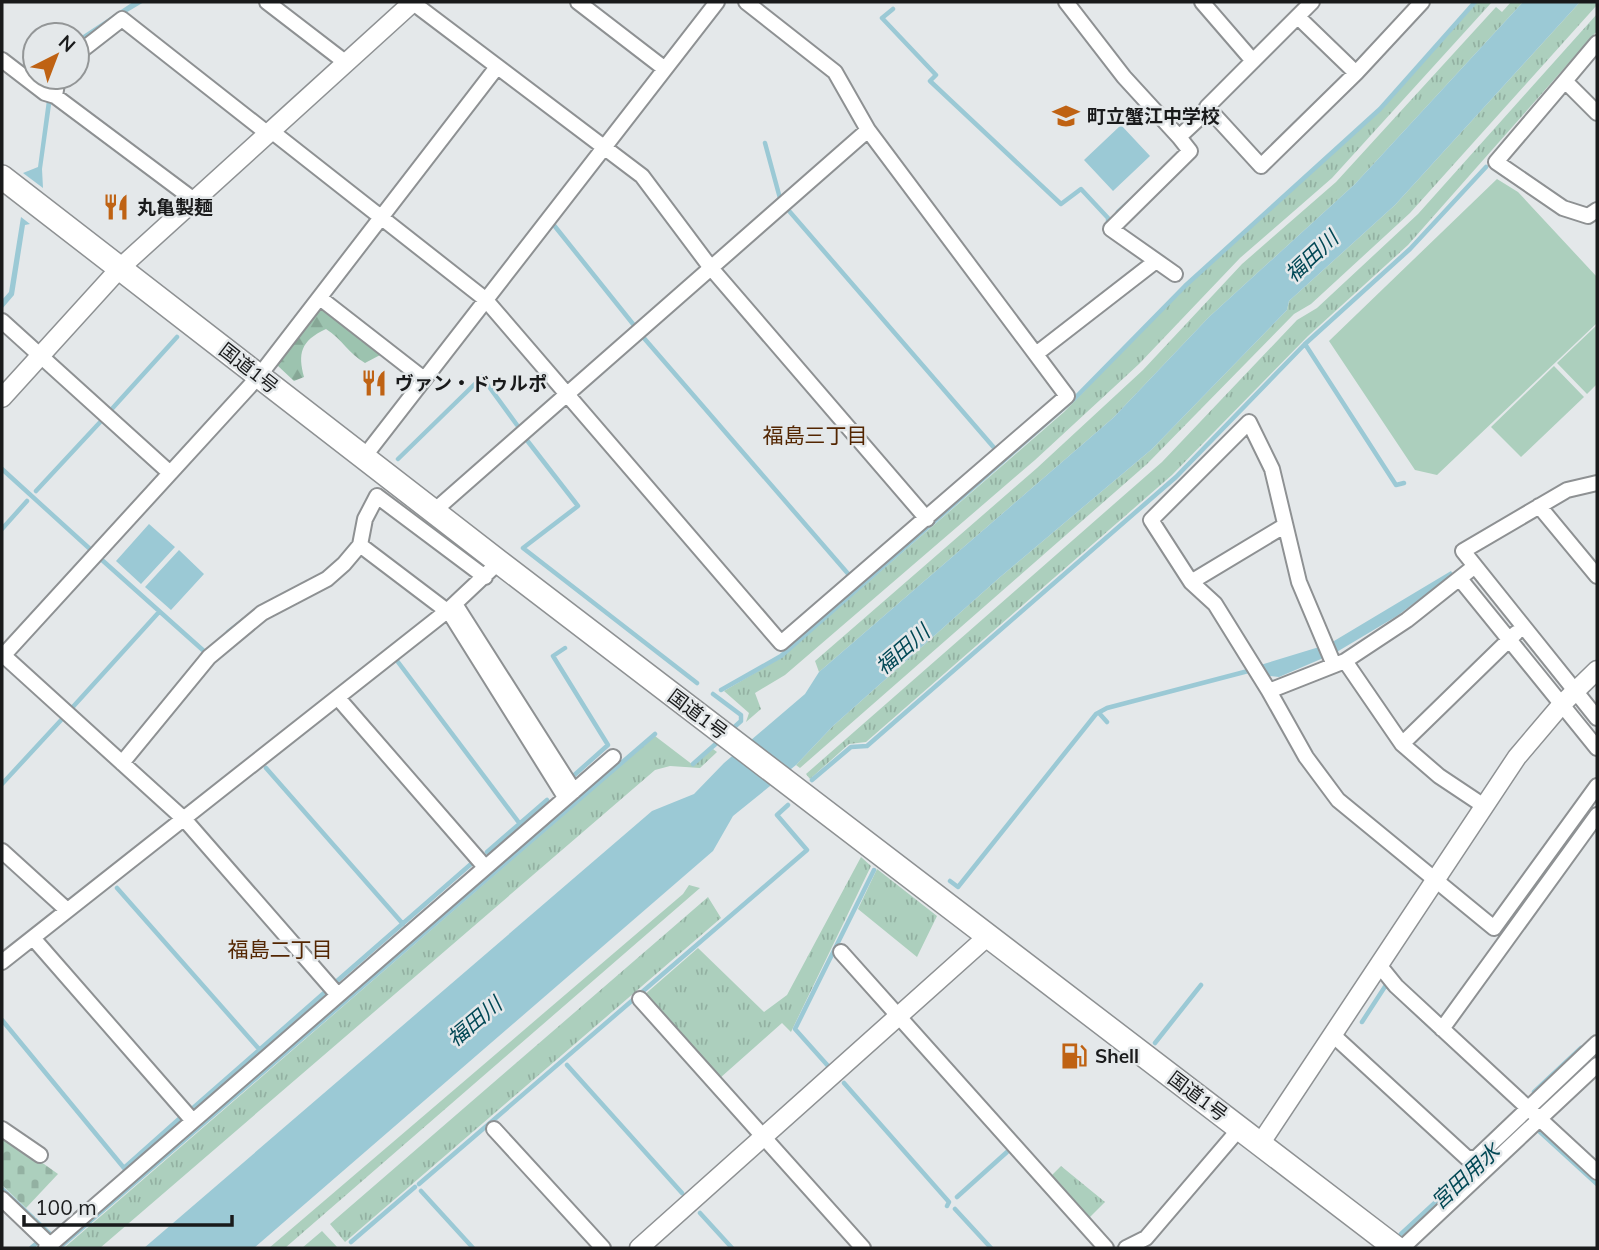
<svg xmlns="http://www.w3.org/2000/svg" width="1599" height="1250" font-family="Mulish,'Noto Sans JP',sans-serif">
<defs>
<pattern id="grass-tufts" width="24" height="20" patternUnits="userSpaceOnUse" patternTransform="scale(1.75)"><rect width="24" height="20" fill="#accfbd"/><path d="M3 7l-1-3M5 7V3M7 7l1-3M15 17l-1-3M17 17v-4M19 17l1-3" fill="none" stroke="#93b1a2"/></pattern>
<pattern id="forest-firs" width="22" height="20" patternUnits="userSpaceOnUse" patternTransform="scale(1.75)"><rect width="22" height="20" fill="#9cc3af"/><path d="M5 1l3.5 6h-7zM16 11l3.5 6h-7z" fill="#86a796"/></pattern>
<pattern id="cemetery-stones" width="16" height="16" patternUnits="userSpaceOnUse" patternTransform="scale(1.75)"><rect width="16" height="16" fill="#accfbd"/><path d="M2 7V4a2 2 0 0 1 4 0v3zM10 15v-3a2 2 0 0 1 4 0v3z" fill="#93b1a2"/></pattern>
</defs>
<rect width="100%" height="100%" fill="#e4e8ea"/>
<path fill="url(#grass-tufts)" d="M1477 2H1492L1332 178 1240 258 1139 364 1035 460 785 675 755 693 761 709 746 722 749 713 724 691 782 657 1064 412 1188 284 1381 110Z
M1511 2H1523L1355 184 1209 317 1113 418 819 672 815 661 1037 468 1143 370 1242 264 1336 182 1496 7 1502 12Z
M1580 2H1597V5L1410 213 1311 304 1294 314 1147 464 800 768 796 765 833 726 999 578 1152 449 1287 310 1289 301 1395 205Z
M1597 14V31L1408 245 1308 336 1172 475 866 742 849 744 810 779 806 774 1162 462 1297 320 1317 308 1418 214Z
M655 736 693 765 713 749 717 752 700 768 670 766 655 770 100 1248H64Z
M861 857 871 866 791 1032 782 1023 720 1078 643 996 698 948 764 1012 787 995Z
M877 869 937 916 917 957 858 909Z
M689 885 700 888 285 1248H269L683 894Z
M708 897 721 918 345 1242 330 1224Z
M1061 1166 1105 1202 1089 1218 1051 1176Z
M322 1231 338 1248H302Z"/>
<path fill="url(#forest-firs)" d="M322 307 382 354 365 363C349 354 342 339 326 329 300 341 298 354 304 377L294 381 277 365Z"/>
<path fill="url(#cemetery-stones)" d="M2 1134 58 1174 26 1208 2 1185Z"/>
<path fill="#accfbd" d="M1497 179 1518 192 1597 277V323L1437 475 1415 470 1329 341Z
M1597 325V384L1587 394 1557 363Z
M1554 366 1584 397 1521 457 1491 427Z"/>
<path fill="#9bc9d5" d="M133 2H144L87 36 77 47V39Z
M1523 2H1580L1395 205 1289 301 1287 310 1152 449 999 578 833 726 796 765 733 816 713 851 254 1248H144L652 811 694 794 724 763 805 694 819 672 1113 418 1209 317 1355 184Z
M50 77H55L42 169 43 188 23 173 38 167Z
M1121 125 1150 156 1113 191 1084 160Z
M21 217 30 224 25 225 14 295 2 309V300L9 292Z
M149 524 175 547 141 584 116 561Z
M179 550 204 574 171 610 145 587Z
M1451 571 1453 574 1397 616 1335 653 1279 677 1250 674 1247 669 1329 644Z"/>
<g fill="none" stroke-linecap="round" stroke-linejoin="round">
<path stroke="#9bc9d5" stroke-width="4.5" d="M893 9 882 18 936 75 930 81 1061 204 1081 189 1108 218V229
M765 143 781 202
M790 212 996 450
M1118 212 1130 201
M553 224 633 324
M643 337 850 576
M1305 344 1396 485 1404 483
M110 411 177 337
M526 439 578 506 523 548 697 683
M398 459 482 377 517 425
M2 469 90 549
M36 491 103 419
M2 529 27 501
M102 560 205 652 208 650
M228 632 246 618
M565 648 553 656 608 745 571 778
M398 662 520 824
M721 690 781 656 1075 398 1185 286 1380 109 1475 2
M713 694 741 715V721L731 730
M71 709 159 612
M1099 713 1107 722
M693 764 719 741
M266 768 403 924
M812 780 851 747 867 746 1176 477 1305 344 1410 249 1486 167
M2 784 63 718
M487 852 547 800
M950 881 958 887 1096 714 1107 708 1252 670
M117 888 259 1049
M337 981 471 864
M2 1020 124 1168 179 1119
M1362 1022 1386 985 1437 1033
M1155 1043 1201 985
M567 1065 682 1193
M829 1067 795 1029 874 870
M844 1083 949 1202 947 1206
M1534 1092 1581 1048
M1540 1106 1597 1056
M193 1108 324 993
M1539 1131 1597 1184
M419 1184 807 850 777 815 788 805
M2 1189 51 1235
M421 1191 473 1248
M957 1197 1007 1152
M955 1209 991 1248
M700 1213 732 1248
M1401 1234 1478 1163
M351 1242 415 1187
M31 1248 37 1243
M59 1248 655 734"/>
<g stroke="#8e9193" stroke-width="18">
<path id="minor" d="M267 2 345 62
M412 2 642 176 711 268 927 519
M578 2 665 69
M1066 2 1124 77 1179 137 1209 109
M1202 2 1253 61
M1312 2 1207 107 1261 166 1356 73 1422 2
M1298 17 1356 73
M1597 43 1565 81 1597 113
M77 54 122 19 267 133
M2 60 45 93 55 96 194 200
M1565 81 1496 162 1563 208 1588 216 1597 210
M55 96 58 77
M270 130 485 299 781 643 1067 396 868 130 835 72 746 2
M1175 274 1111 229 1190 151 1179 137
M320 298 424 379
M2 321 170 473
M1036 354 1156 261
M364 457 717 2
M1597 483 1567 490 1463 551 1597 718
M1539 506 1597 576
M434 511 868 130
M360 545 447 611
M1475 566 1407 620 1345 661 1269 691 1306 757 1338 800 1494 928 1597 786
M1460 579 1597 748
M1191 582 1284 526
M455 604 574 791
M448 610 565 797
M2 654 185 820 337 994
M2 657 259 376 497 67
M1345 661 1402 744 1439 776 1484 806
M1269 691 1215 604 1191 582 1151 520 1249 422 1272 469 1299 582 1334 665
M338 698 485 867
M1402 744 1516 633
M122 763 209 657 262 613 327 579 344 564 360 545 365 519 377 496 485 577
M2 851 67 910
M33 938 193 1121
M841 952 1106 1248
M2 962 447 611 499 562
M1379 965 1396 986 1597 1172
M640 999 863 1248
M1442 1029 1597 815
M1333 1035 1467 1158H1476L1597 1043
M2 1129 40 1155
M494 1129 603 1248
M2 1199 50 1245 46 1248
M50 1245 613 757
M1126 1248 1146 1238 1240 1128
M1402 1248 1597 1065"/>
</g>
<g stroke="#8e9193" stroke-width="21">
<path id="tertiary" d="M2 398 121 267 413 2
M1260 1144 1517 757 1562 704 1597 670
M639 1248 988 936"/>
</g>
<g stroke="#8e9193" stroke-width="26">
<path id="trunk" d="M2 177 499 562 1396 1248"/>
</g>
<use href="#minor" stroke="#fff" stroke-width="14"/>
<use href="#tertiary" stroke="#fff" stroke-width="18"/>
<use href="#trunk" stroke="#fff" stroke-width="23"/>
</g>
<defs>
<g id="school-bare" transform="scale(2.1)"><path d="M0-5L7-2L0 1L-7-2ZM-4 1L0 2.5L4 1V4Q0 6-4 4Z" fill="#bf6213" stroke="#e4e8ea" stroke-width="2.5" paint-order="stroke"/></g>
<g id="restaurant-bare" transform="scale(2.1)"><path d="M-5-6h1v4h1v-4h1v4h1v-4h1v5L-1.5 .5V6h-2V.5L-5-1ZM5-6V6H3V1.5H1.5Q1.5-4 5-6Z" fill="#bf6213" stroke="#e4e8ea" stroke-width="2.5" paint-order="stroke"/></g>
<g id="fuel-bare" transform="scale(2.1)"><path d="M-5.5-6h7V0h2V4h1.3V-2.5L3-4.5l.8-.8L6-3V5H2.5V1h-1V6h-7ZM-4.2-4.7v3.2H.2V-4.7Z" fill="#bf6213" stroke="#e4e8ea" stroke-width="2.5" paint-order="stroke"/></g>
</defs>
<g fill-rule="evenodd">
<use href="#school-bare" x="1066" y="116"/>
<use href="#restaurant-bare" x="116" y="207"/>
<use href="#restaurant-bare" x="374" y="383"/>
<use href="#fuel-bare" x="1074" y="1056"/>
</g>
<g text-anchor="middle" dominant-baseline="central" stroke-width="5" stroke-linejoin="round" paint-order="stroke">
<g font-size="19" font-weight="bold" fill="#191a1b" stroke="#e4e8ea" text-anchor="start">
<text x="1087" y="116">町立蟹江中学校</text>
<text x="137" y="207">丸亀製麺</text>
<text x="395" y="383">ヴァン・ドゥルポ</text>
<text x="1095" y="1056">Shell</text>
</g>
<g font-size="19" fill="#191a1b" stroke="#e4e8ea">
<text transform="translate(249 368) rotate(38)">国道1号</text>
<text transform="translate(698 714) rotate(37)">国道1号</text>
<text transform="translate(1198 1096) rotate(37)">国道1号</text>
</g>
<g font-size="21" font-style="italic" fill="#024855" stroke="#e4e8ea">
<text transform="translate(1311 256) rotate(-43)">福田川</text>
<text transform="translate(902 649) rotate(-41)">福田川</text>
<text transform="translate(474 1021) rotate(-40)">福田川</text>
<text transform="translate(1465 1176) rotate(-43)">宮田用水</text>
</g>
<g font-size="21" fill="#532602" stroke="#e4e8ea">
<text x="815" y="435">福島三丁目</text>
<text x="280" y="949">福島二丁目</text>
</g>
</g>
<rect width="1599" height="1250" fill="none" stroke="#191a1b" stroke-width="7"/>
<g transform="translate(56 56) rotate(42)"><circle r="33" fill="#e4e8ea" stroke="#939697" stroke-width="2"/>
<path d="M0-5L12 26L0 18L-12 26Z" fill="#bf6213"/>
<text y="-10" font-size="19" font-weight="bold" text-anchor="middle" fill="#191a1b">N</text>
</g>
<path d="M24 1215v10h208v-10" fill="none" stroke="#191a1b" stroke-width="3.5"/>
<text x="35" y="1215" font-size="21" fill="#191a1b" stroke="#e4e8ea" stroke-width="5" paint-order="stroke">100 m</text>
</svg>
